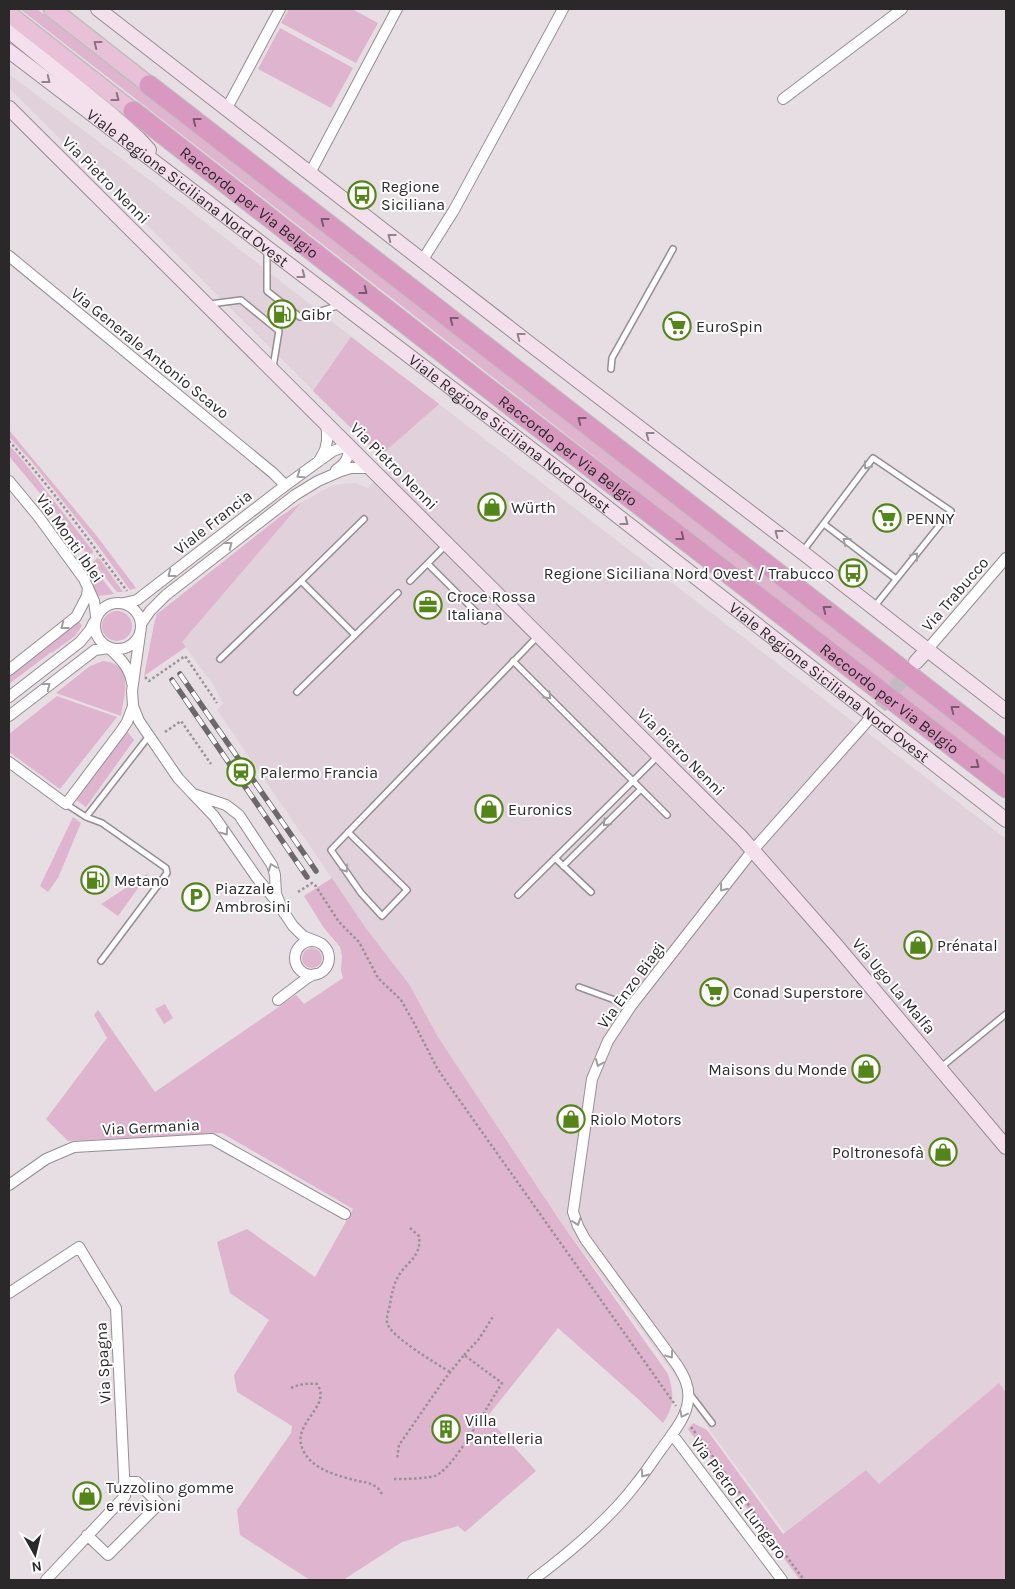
<svg xmlns="http://www.w3.org/2000/svg" width="1015" height="1589" font-family="Karla,sans-serif">
<rect width="100%" height="100%" fill="#e7dee3"/>
<path fill="#e1d1da" d="M9 74 188 209 366 348 1006 839V1391L999 1383 879 1484 866 1470 785 1532 711 1432 682 1385 558 1218 438 1037 409 984 365 927 217 710 223 704 214 686 182 642 302 502 329 487 340 484 355 483 368 488 389 466 9 88Z"/>
<path fill="#dfb4ce" d="M20 9H37L1006 760V779L407 310Z
M289 9H352L378 23 356 63 281 23Z
M280 28 353 68 331 108 258 69Z
M351 337 439 404 380 456 313 391Z
M9 430 96 535 136 588 130 590 99 547 31 461 9 437Z
M9 445 24 462 93 551V553L88 555 62 520 9 456Z
M302 502 182 642 186 647 144 676 154 624 157 614 281 516Z
M97 558 100 559 123 592H117L93 562Z
M89 562 114 594 98 596 96 593 89 575 84 566Z
M102 626a15 15 0 1 1 30 0a15 15 0 1 1-30 0Z
M78 620 82 626 75 636 53 652 50 653 9 684V678L12 671Z
M103 661C135 664 124 695 121 716L56 693 90 666Z
M57 696 117 717 60 789 9 752V734Z
M127 731 134 740 86 807 76 800Z
M73 817 81 823 58 878 48 892 40 886Z
M149 873 118 916 101 904Z
M332 878 365 927 409 984 438 1037 558 1218 668 1374C674 1393 675 1406 663 1423L637 1398 558 1328 487 1417 536 1471 465 1532 458 1526 402 1542 343 1580H310L240 1535 237 1510 291 1433 292 1426 237 1392 234 1375 269 1320 230 1293 217 1242 247 1229 315 1277 353 1209 222 1133 68 1141 46 1119 107 1038 94 1015 98 1010 155 1092 296 995 304 1004 343 978 341 970 342 956 340 947 324 928 304 896Z
M302 958a10 10 0 1 1 20 0a10 10 0 1 1-20 0Z
M165 1004 173 1018 164 1024 155 1009Z
M999 1383 1006 1392V1580H800L688 1429 693 1423 707 1430 783 1534 866 1470 879 1484Z"/>
<g fill="none" stroke-linecap="round" stroke-linejoin="round">
<path stroke="#c1babe" stroke-width="14" stroke-dasharray="14 7" stroke-linecap="butt" d="M880 707 912 667"/>
<g stroke="#958d92" stroke-width="8">
<path id="lane" d="M267 252V291L300 317 341 305
M210 304 241 300 279 331 273 367
M611 369 612 358 673 249
M824 524 896 579
M803 551 873 458 951 511 874 607
M428 564 485 621
M301 581 364 519
M410 581 447 544
M220 659 301 581 355 635
M513 661 633 781 658 756
M297 692 398 593
M66 804 86 817
M348 832 407 890 382 916 361 893 331 850 537 637
M555 858 591 892
M563 866 641 789
M518 895 633 781 667 815
M101 961 167 873 166 868 102 823 86 817 149 736
M579 987 631 1006
M940 1068 1006 1014
M689 1393 712 1423"/>
</g>
<g stroke="#958d92" stroke-width="12">
<path id="street" d="M783 99 902 9
M227 108 280 9
M310 173 397 9
M9 256 273 473 285 485
M422 261 454 210 563 9
M322 459 333 451 349 445C349 458 346 463 336 470
M9 481 38 516 84 579 94 601 96 616
M95 626a23 23 0 1 1 46 0a23 23 0 1 1-46 0Z
M124 603 137 600 278 491 319 461 325 450 327 441V430L324 421
M141 624 150 611 166 595 295 495 318 481 341 471 351 468H371
M140 634 132 691 133 706 139 721 178 778 193 794
M927 650 1006 558
M9 670 76 617 87 596 88 587
M9 697 80 642 90 630 94 622
M9 716 95 650 109 648C120 658 130 668 132 683
M9 762 66 804 121 731 127 722 133 706
M284 913 276 894 275 875 272 865 239 815 226 805 193 794 214 816 257 878 277 902 293 926 303 936 318 942
M295 958a17 17 0 1 1 34 0a17 17 0 1 1-34 0Z
M278 1000 307 978 315 974
M9 1185 46 1159 74 1147 212 1139 345 1214
M9 1293 79 1247 116 1308 125 1496 46 1580
M672 1434 782 1580
M87 1535 108 1555 159 1504 137 1482H124
M533 1580C569 1553 609 1520 636 1484 646 1472 654 1459 663 1447 673 1433 686 1418 688 1401 690 1387 684 1376 677 1365L585 1239 578 1226 573 1212 592 1079 608 1041 631 1006 753 850 872 716"/>
</g>
<g stroke="#958d92" stroke-width="16">
<g id="secondary">
<path d="M98 9 530 344 802 552 1006 711"/>
<path d="M9 31 113 116 138 138 149 150"/>
<path id="s1" d="M9 51 568 477 1006 820"/>
<path d="M9 108 741 837 835 944 1006 1147"/>
<path d="M916 662 927 650"/>
</g>
</g>
<g stroke="#bfbebf" stroke-width="19">
<path id="primary" d="M52 9 149 85
M9 14 133 111"/>
</g>
<g stroke="#bfbebf" stroke-width="21">
<g id="highway">
<path d="M149 85 1006 750"/>
<path id="s2" d="M133 111 476 379 1006 788"/>
</g>
</g>
<path stroke="#989295" stroke-width="2.5" stroke-dasharray="2.5 2.5" stroke-linecap="butt" d="M9 441C52 488 89 541 127 591
M145 677 149 681 185 656 217 703
M165 732 181 721 211 764
M298 892 312 883 315 885 339 922 359 942 378 978 401 1000 414 1023 437 1068 448 1084 676 1406
M410 1228 419 1236C421 1255 412 1258 401 1272 394 1282 392 1292 390 1304 389 1310 386 1317 387 1323 391 1337 437 1364 450 1372
M464 1355 479 1339 494 1315
M291 1388C300 1384 308 1383 317 1384 333 1407 290 1423 303 1450 312 1470 339 1476 358 1481 365 1482 371 1483 376 1487 380 1489 381 1493 383 1496
M691 1427 804 1580
M394 1479C405 1479 428 1479 437 1475 456 1465 489 1403 502 1383L464 1355 444 1380 399 1445 397 1459"/>
<use href="#lane" stroke="#fff" stroke-width="5"/>
<use href="#street" stroke="#fff" stroke-width="10"/>
<use href="#secondary" stroke="#f4e0ec" stroke-width="14"/>
<use href="#primary" stroke="#e8c1d9" stroke-width="16"/>
<use href="#highway" stroke="#d998c0" stroke-width="19"/>
<g stroke="#6d686b" stroke-width="5.5">
<path id="rail" d="M180 674 316 871
M172 680 307 877"/>
</g>
<use href="#rail" stroke="#fff" stroke-width="4" stroke-dasharray="11" stroke-linecap="butt"/>
</g>
<defs><path id="oneway-chevron" d="M-2-3.5L2.5 0L-2 3.5" fill="none" stroke-width="1.6" stroke-linecap="round" stroke-linejoin="round" transform="scale(1.25)"/></defs>
<g stroke="#8a7482">
<use href="#oneway-chevron" transform="translate(97 44) rotate(-142)"/>
<use href="#oneway-chevron" transform="translate(116 98) rotate(38)"/>
</g>
<g stroke="#90848b">
<use href="#oneway-chevron" transform="translate(47 80) rotate(38)"/>
<use href="#oneway-chevron" transform="translate(391 237) rotate(-142)"/>
<use href="#oneway-chevron" transform="translate(302 275) rotate(37)"/>
<use href="#oneway-chevron" transform="translate(520 336) rotate(-142)"/>
<use href="#oneway-chevron" transform="translate(649 435) rotate(-143)"/>
<use href="#oneway-chevron" transform="translate(625 522) rotate(38)"/>
<use href="#oneway-chevron" transform="translate(778 533) rotate(-143)"/>
</g>
<g stroke="#795a6e">
<use href="#oneway-chevron" transform="translate(196 121) rotate(-142)"/>
<use href="#oneway-chevron" transform="translate(324 221) rotate(-142)"/>
<use href="#oneway-chevron" transform="translate(364 291) rotate(38)"/>
<use href="#oneway-chevron" transform="translate(453 320) rotate(-142)"/>
<use href="#oneway-chevron" transform="translate(581 420) rotate(-142)"/>
<use href="#oneway-chevron" transform="translate(681 537) rotate(38)"/>
<use href="#oneway-chevron" transform="translate(826 609) rotate(-142)"/>
<use href="#oneway-chevron" transform="translate(954 709) rotate(-142)"/>
<use href="#oneway-chevron" transform="translate(976 765) rotate(38)"/>
</g>
<g stroke="#a09e9f">
<use href="#oneway-chevron" transform="translate(867 466) rotate(127)"/>
<use href="#oneway-chevron" transform="translate(300 475) rotate(145)"/>
<use href="#oneway-chevron" transform="translate(846 541) rotate(-142)"/>
<use href="#oneway-chevron" transform="translate(229 545) rotate(-38)"/>
<use href="#oneway-chevron" transform="translate(915 556) rotate(-51)"/>
<use href="#oneway-chevron" transform="translate(171 574) rotate(142)"/>
<use href="#oneway-chevron" transform="translate(64 626) rotate(142)"/>
<use href="#oneway-chevron" transform="translate(47 686) rotate(-38)"/>
<use href="#oneway-chevron" transform="translate(548 696) rotate(45)"/>
<use href="#oneway-chevron" transform="translate(606 823) rotate(135)"/>
<use href="#oneway-chevron" transform="translate(225 832) rotate(55)"/>
<use href="#oneway-chevron" transform="translate(272 867) rotate(-111)"/>
<use href="#oneway-chevron" transform="translate(345 869) rotate(55)"/>
<use href="#oneway-chevron" transform="translate(723 888) rotate(128)"/>
<use href="#oneway-chevron" transform="translate(599 1063) rotate(113)"/>
<use href="#oneway-chevron" transform="translate(577 1222) rotate(70)"/>
<use href="#oneway-chevron" transform="translate(670 1355) rotate(54)"/>
<use href="#oneway-chevron" transform="translate(683 1414) rotate(116)"/>
<use href="#oneway-chevron" transform="translate(644 1474) rotate(125)"/>
</g>
<defs>
<g id="bus-ring" transform="scale(1.4375)"><circle r="9.5" fill="#fff" stroke="#538519" stroke-width="1.5"/><path d="M-5-6H5V4H4V6H2V4H-2V6H-4V4H-5ZM-3.5-4V0h7V-4ZM-3.5 1.2v1.5H-2V1.2ZM2 1.2v1.5H3.5V1.2Z" fill="#538519"/></g>
<g id="fuel-ring" transform="scale(1.4375)"><circle r="9.5" fill="#fff" stroke="#538519" stroke-width="1.5"/><path d="M-5.5-6h7V0h2V4h1.3V-2.5L3-4.5l.8-.8L6-3V5H2.5V1h-1V6h-7ZM-4.2-4.7v3.2H.2V-4.7Z" fill="#538519"/></g>
<g id="supermarket-ring" transform="scale(1.4375)"><circle r="9.5" fill="#fff" stroke="#538519" stroke-width="1.5"/><path d="M-6-5.5h2.5l.6 2H6L4.5 2H-2.5L-4.4-4H-6ZM-1.5 3.2a1.3 1.3 0 1 0 .1 0ZM3 3.2a1.3 1.3 0 1 0 .1 0Z" fill="#538519"/></g>
<g id="shop-ring" transform="scale(1.4375)"><circle r="9.5" fill="#fff" stroke="#538519" stroke-width="1.5"/><path d="M-5-2.5h2.3a2.7 3.5 0 0 1 5.4 0H5L5.5 6h-11ZM-1.5-2.5h3a1.5 2.3 0 0 0-3 0Z" fill="#538519"/></g>
<g id="office-ring" transform="scale(1.4375)"><circle r="9.5" fill="#fff" stroke="#538519" stroke-width="1.5"/><path d="M-6-3h4V-5.5h4V-3h4V5H-6ZM-1-4.5V-3h2v-1.5ZM-6 0V1H6V0Z" fill="#538519"/></g>
<g id="station-ring" transform="scale(1.4375)"><circle r="9.5" fill="#fff" stroke="#538519" stroke-width="1.5"/><path d="M-3-6H3Q5-6 5-4V2Q5 4 3 4L4.5 6H3L1.5 4h-3L-3 6H-4.5L-3 4Q-5 4-5 2V-4Q-5-6-3-6ZM-3.5-4v3h7v-3ZM-3.5 1v1.5H-2V1ZM2 1v1.5H3.5V1Z" fill="#538519"/></g>
<g id="parking-ring" transform="scale(1.4375)"><circle r="9.5" fill="#fff" stroke="#538519" stroke-width="1.5"/><path d="M-3.5-5.5H1a3.5 3.5 0 0 1 0 7H-1V5.5H-3.5ZM-1-3.4V-.6H.8a1.4 1.4 0 0 0 0-2.8Z" fill="#538519"/></g>
<g id="building-ring" transform="scale(1.4375)"><circle r="9.5" fill="#fff" stroke="#538519" stroke-width="1.5"/><path d="M-4-6H4V6H1V3H-1V6H-4ZM-2.5-4.3h1.7v1.8h-1.7ZM.8-4.3h1.7v1.8H.8ZM-2.5-1h1.7V.8h-1.7ZM.8-1h1.7V.8H.8Z" fill="#538519"/></g>
</defs>
<g fill-rule="evenodd">
<use href="#bus-ring" x="362" y="195"/>
<use href="#fuel-ring" x="282" y="314"/>
<use href="#supermarket-ring" x="677" y="326"/>
<use href="#shop-ring" x="492" y="507"/>
<use href="#supermarket-ring" x="887" y="518"/>
<use href="#bus-ring" x="853" y="573"/>
<use href="#office-ring" x="428" y="605"/>
<use href="#station-ring" x="241" y="772"/>
<use href="#shop-ring" x="489" y="809"/>
<use href="#fuel-ring" x="95" y="880"/>
<use href="#parking-ring" x="196" y="897"/>
<use href="#shop-ring" x="918" y="945"/>
<use href="#supermarket-ring" x="714" y="992"/>
<use href="#shop-ring" x="866" y="1069"/>
<use href="#shop-ring" x="571" y="1119"/>
<use href="#shop-ring" x="943" y="1152"/>
<use href="#building-ring" x="446" y="1429"/>
<use href="#shop-ring" x="87" y="1496"/>
</g>
<g text-anchor="middle" dominant-baseline="central" stroke-width="4" stroke-linejoin="round" paint-order="stroke">
<g font-size="16" fill="#2b282a" stroke="#fff">
<text transform="translate(106 180) rotate(45)">Via Pietro Nenni</text>
<text stroke="none"><textPath href="#s1" startOffset="225">Viale Regione Siciliana Nord Ovest</textPath></text>
<text stroke="none"><textPath href="#s2" startOffset="148">Raccordo per Via Belgio</textPath></text>
<text transform="translate(150 353) rotate(39)">Via Generale Antonio Scavo</text>
<text stroke="none"><textPath href="#s1" startOffset="630">Viale Regione Siciliana Nord Ovest</textPath></text>
<text stroke="none"><textPath href="#s2" startOffset="552">Raccordo per Via Belgio</textPath></text>
<text transform="translate(394 466) rotate(45)">Via Pietro Nenni</text>
<text transform="translate(213 522) rotate(-38)">Viale Francia</text>
<text transform="translate(70 538) rotate(55)">Via Monti Iblei</text>
<text transform="translate(955 594) rotate(-49)">Via Trabucco</text>
<text stroke="none"><textPath href="#s1" startOffset="1035">Viale Regione Siciliana Nord Ovest</textPath></text>
<text stroke="none"><textPath href="#s2" startOffset="958">Raccordo per Via Belgio</textPath></text>
<text transform="translate(681 752) rotate(45)">Via Pietro Nenni</text>
<text transform="translate(631 985) rotate(-54)">Via Enzo Biagi</text>
<text transform="translate(894 986) rotate(50)">Via Ugo La Malfa</text>
<text transform="translate(151 1127) rotate(-3)">Via Germania</text>
<text transform="translate(103 1363) rotate(-93)">Via Spagna</text>
<text transform="translate(739 1498) rotate(53)">Via Pietro E. Lungaro</text>
</g>
<g font-size="16" fill="#2b282a" stroke="#fff" text-anchor="start">
<text x="381" y="186">Regione<tspan x="381" dy="18">Siciliana</tspan></text>
<text x="301" y="314">Gibr</text>
<text x="696" y="326">EuroSpin</text>
<text x="511" y="507">Würth</text>
<text x="906" y="518">PENNY</text>
<text x="834" y="573" text-anchor="end">Regione Siciliana Nord Ovest / Trabucco</text>
<text x="447" y="596">Croce Rossa<tspan x="447" dy="18">Italiana</tspan></text>
<text x="260" y="772">Palermo Francia</text>
<text x="508" y="809">Euronics</text>
<text x="114" y="880">Metano</text>
<text x="215" y="888">Piazzale<tspan x="215" dy="18">Ambrosini</tspan></text>
<text x="937" y="945">Prénatal</text>
<text x="733" y="992">Conad Superstore</text>
<text x="847" y="1069" text-anchor="end">Maisons du Monde</text>
<text x="590" y="1119">Riolo Motors</text>
<text x="924" y="1152" text-anchor="end">Poltronesofà</text>
<text x="465" y="1420">Villa<tspan x="465" dy="18">Pantelleria</tspan></text>
<text x="106" y="1487">Tuzzolino gomme<tspan x="106" dy="18">e revisioni</tspan></text>
</g>
</g>
<rect width="1015" height="1589" fill="none" stroke="#2b282a" stroke-width="20"/>
<g transform="translate(35 1554) rotate(172)" stroke="#ffffff" stroke-width="4" paint-order="stroke">
<path d="M0-4L9 19L0 12L-9 19Z" fill="#2b282a"/>
<text y="-8" font-size="14" font-weight="bold" text-anchor="middle" fill="#2b282a">N</text>
</g>
</svg>
